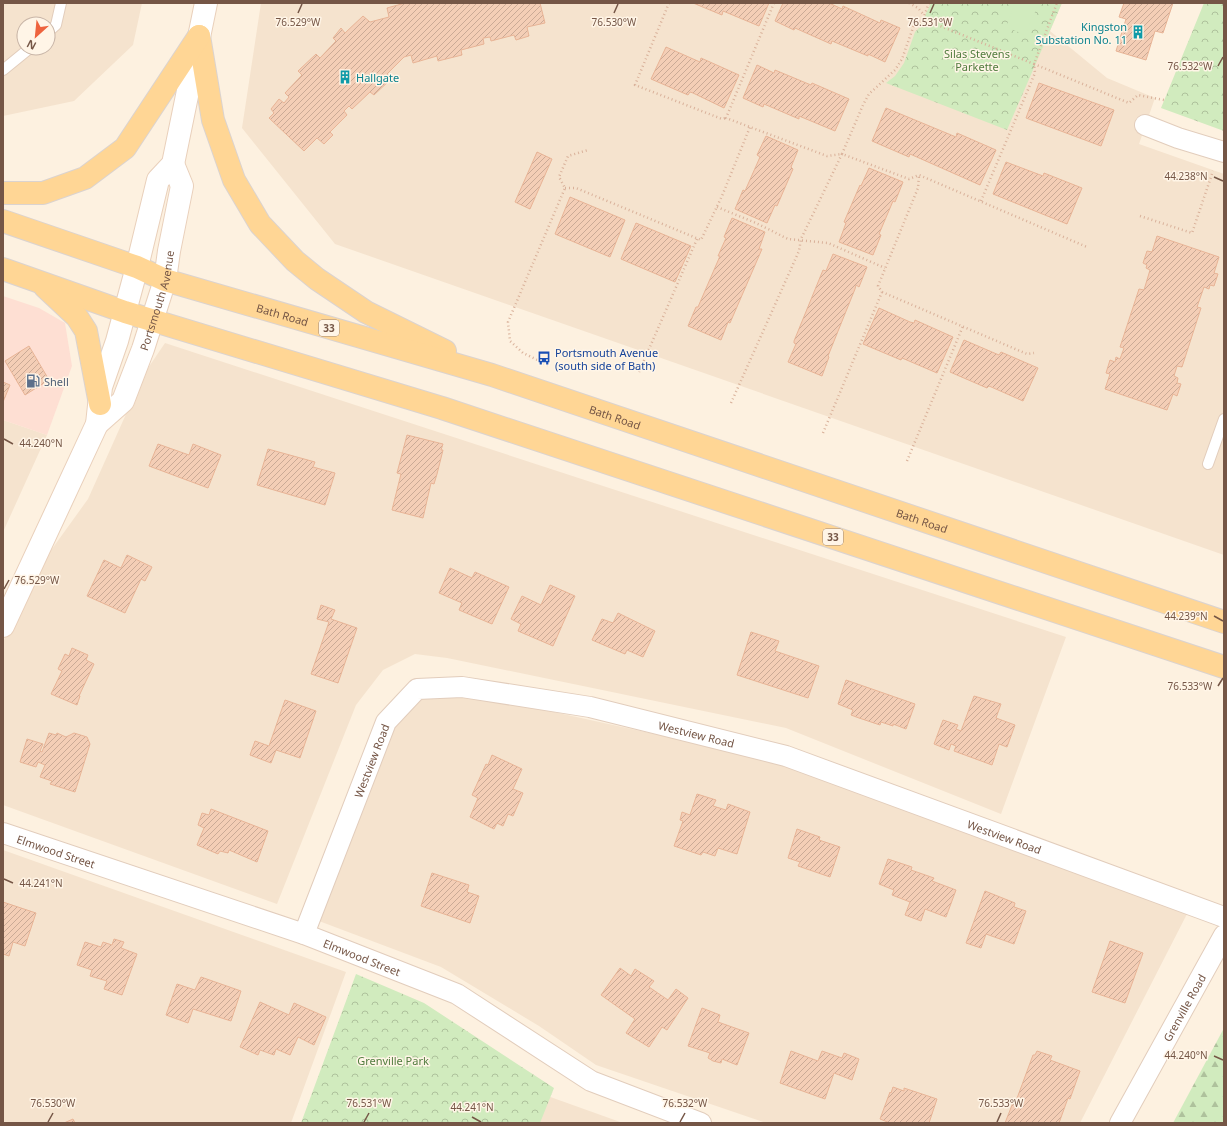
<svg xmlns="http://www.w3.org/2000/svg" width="1227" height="1126" font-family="'Noto Sans',sans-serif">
<defs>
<pattern id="forest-firs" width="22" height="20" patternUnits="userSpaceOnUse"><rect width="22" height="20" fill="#d1ebbe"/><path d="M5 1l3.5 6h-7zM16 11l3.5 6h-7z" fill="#aec19c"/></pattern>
<pattern id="park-crowns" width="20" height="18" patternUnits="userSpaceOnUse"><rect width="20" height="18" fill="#d1ebbe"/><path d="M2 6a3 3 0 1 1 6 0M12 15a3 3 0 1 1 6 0" fill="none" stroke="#aec19c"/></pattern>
<pattern id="building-hatch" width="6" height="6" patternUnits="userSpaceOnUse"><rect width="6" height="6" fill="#f4ceb6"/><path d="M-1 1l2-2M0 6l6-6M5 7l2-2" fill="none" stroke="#caaa96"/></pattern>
</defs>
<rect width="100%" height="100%" fill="#fdf1e0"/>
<path fill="#f5e3ce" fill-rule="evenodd" d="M3 3H142L133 45 74 101 3 116ZM24 24H48V48H24Z
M261 3H1062L1050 31 1107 78 1155 98 1139 144 1224 174V555L335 244 242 128Z
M165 343 1066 637 1001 814 786 728 447 658 415 654 383 670 356 705 277 904 3 805V642L39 567 88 499 144 374Z
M3 420 47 435 3 532Z
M435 686 823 771 1188 912 1080 1123H766L596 1065 539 1026 441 967 303 915 386 711Z
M3 850 346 972 291 1123H3Z
M542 1094 623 1123H531Z"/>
<path fill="#fedfd3" d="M3 296 39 308 65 323 72 366 47 435 3 420Z"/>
<path fill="url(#forest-firs)" d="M1224 1028V1123H1173Z"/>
<path fill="url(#park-crowns)" d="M931 3H1062L1007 130 886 83 895 76 904 63 915 32 919 28Z
M1204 3H1224V131L1161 108Z
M356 974 424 1003 554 1088 540 1123H301Z"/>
<path fill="#d1ebbe" d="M1015 3H1039L1025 35 1006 27Z"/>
<path fill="url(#building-hatch)" stroke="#e8b496" d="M405 3H540L545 23 527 27 529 36 516 40 514 35 491 41 490 37 484 38H483L484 44 461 50 462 55 438 61 437 56 413 63 411 55 404 57 387 74 391 79 374 95 370 92 352 109 349 106 344 111 347 115 330 132 333 135 324 144 317 138 304 151 269 118 274 113 271 109 279 99 284 103 289 97 285 93 302 75 298 71 316 54 320 58 336 41 333 38 341 28 345 33 363 16 370 22 389 17 387 8Z
M693 3H769L759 26 723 11 722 15Z
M783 3H829L842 9 843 6 880 23 881 20 900 28 885 62 868 54V56L832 41 831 44 795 28 794 30 775 21Z
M1124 3H1173L1163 33 1155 31 1146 60 1116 51 1126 19 1119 17Z
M666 47 700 62 701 58 739 75 724 108 693 93 690 92 688 95 651 79Z
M757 65 774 73 775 70 811 85 812 83 849 99 835 131 799 116V119L764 104 763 107 743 98Z
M1039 83 1114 110 1101 146 1026 118Z
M886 108 956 137 957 133 996 150 980 185 910 154 909 157 872 141Z
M766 136 798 150 791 167 793 169 777 206 775 205 767 223 735 209 743 190 745 191 760 157 757 155Z
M537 152 552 159 530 209 515 202Z
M1006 162 1043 176 1044 173 1082 188 1067 224 993 194Z
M869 168 903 182 895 202 893 201 879 234 881 235 873 255 839 242 846 223 844 222 860 185 861 186Z
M570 197 625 220 610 257 555 234Z
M732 218 765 232 759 249H762L730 323 728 322 721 340 688 326 696 307H698L720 256H718L726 238 724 237Z
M636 223 691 246 675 282 621 259Z
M1157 236 1219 257 1214 273 1218 274 1214 286 1210 285 1209 289 1204 287 1197 307 1201 308 1182 367 1177 366 1174 376 1178 378 1177 383 1181 384 1177 396 1173 394 1167 410 1105 389 1110 374 1106 373 1110 360 1115 362 1116 357 1120 359 1124 348 1120 347 1139 289 1144 290 1150 270 1146 268 1147 265 1143 263 1147 251 1152 252Z
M833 254 867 267 859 287 856 285 855 289 828 356 829 357 822 376 788 362 796 344 794 343V341L823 270 826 271Z
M879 308 910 322 914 323 915 320 953 337 937 373 902 358 901 360 863 344Z
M964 340 999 355 1001 352 1038 368 1023 401 989 386 987 388 950 372Z
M29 346 49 380 25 395 5 361Z
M3 382 10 385 3 402Z
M407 435 443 444 441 450H443L437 474 434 484 431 483 423 518 392 510 401 474 397 473Z
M158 444 189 455 193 444 221 455 208 488 149 466Z
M268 449 315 462 313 467 335 473 325 505 257 485Z
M127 555 152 567 145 581 141 579 125 613 87 596 104 560 121 568Z
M450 568 472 578 475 572 509 587 492 624 459 610 462 603 439 593Z
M550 585 575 596 553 646 518 631 521 624 511 619 522 596 541 605Z
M321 605 335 610 331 619 357 628 338 683 311 674 329 622 317 619Z
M618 613 655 631 643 657 627 650 625 654 592 640 602 619 613 623Z
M751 632 779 641 775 651 819 666 808 698 737 675Z
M72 648 88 655 86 660 94 664 79 696H80L77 705 51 694 62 671 58 669 65 654 69 656Z
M846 680 915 704 906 729 893 724V726L881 722 880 725 859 718 851 715 853 710 838 704Z
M974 696 1001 704 996 718 1015 725 1007 747 999 744 992 765 954 751 956 746 951 744 949 750 934 744 943 720 958 725 956 729 961 731Z
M285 700 316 711 300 758 276 750 271 763 250 755 255 741 269 746Z
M49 733 56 735 57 733 66 737 74 733 87 737 90 744 75 792 50 784 52 781 40 777 45 765 38 762 36 767 20 762 27 739 43 744 40 751 42 752Z
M492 755 522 769 513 789 523 793 513 816 508 814 503 826 497 823 494 829 470 817 478 798 472 795 486 764 488 765Z
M697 794 716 800 713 806 726 810 728 804 750 812 737 854 718 848 715 856 703 852 701 855 674 846 683 821 680 820 682 812 690 815Z
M211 809 268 831 257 862 229 850 228 853 220 851 218 854 197 845 204 828 198 825 202 813 209 815Z
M797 829 820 837 819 840 840 847 830 877 798 866 800 862 788 858Z
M888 859 912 867 911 870 934 878 932 881 956 890 946 917 925 909 921 921 905 915 910 902 892 895 894 890 879 884Z
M432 873 469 885 467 892 479 896 470 923 421 906Z
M985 891 1015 903 1014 907 1026 911 1014 944 986 934 981 948 966 943Z
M3 902 36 913 25 946 13 942 9 956 3 954Z
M114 939 124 942 121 948 137 954 122 995 104 989 107 981 90 976 92 970 77 965 85 942 101 947 103 942 112 945Z
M1110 941 1143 953 1125 1003 1092 992Z
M620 968 631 976 635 969 654 981 649 987 668 1000 676 989 688 998 667 1030 662 1027 649 1047 626 1033 635 1019 601 995Z
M201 977 241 991 231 1021 193 1009 188 1023 166 1015 177 984 195 990Z
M260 1002 289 1015 294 1003 326 1017 314 1045 298 1037 290 1055 276 1049 274 1055 260 1050 258 1055 240 1047Z
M702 1008 720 1015 718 1022 749 1033 737 1065 722 1059 721 1063 713 1061 708 1058 710 1053 688 1046Z
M791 1051 818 1061 822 1051 842 1058 844 1053 859 1059 852 1080 834 1073 825 1099 780 1083Z
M1037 1051 1052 1056 1050 1060 1080 1071 1070 1099 1068 1098 1059 1123H1005L1014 1100 1016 1101 1033 1055H1035Z
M893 1087 904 1091V1088L937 1099 929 1123H890L880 1119 890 1092 891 1093Z
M73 1119 75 1123H64Z"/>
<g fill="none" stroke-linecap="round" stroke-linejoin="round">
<g stroke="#e2cdbc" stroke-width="12">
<path id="lane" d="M48 32 56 25 61 3
M3 70 30 48
M1208 464 1224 419"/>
</g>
<g stroke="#e2cdbc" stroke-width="22">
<g id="street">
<path d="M1145 125 1178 138 1224 152"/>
<path id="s1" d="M3 833 304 934 457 994 591 1081 701 1123"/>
<path id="s2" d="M304 934 386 722 417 689 462 687 590 707 786 756 1224 917"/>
<path id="s3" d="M1120 1123 1224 935"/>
</g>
</g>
<g stroke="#e9d0bb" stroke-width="24">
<g id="secondary">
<path id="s4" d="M97 424 123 401 143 349 165 280 169 251 182 186 173 164"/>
<path d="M3 626 97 424 101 387 117 341 137 267 158 180 173 164 206 3"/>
</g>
</g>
<g stroke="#dbd3cf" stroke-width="24">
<g id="primary">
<path d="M199 36 213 120 234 180 260 224 295 261 317 279 366 312 445 351"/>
<path d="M3 193H43L85 178 125 148 199 36"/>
<path id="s5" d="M3 221 137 267 165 280 492 375 1224 622"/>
<path d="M3 269 125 312 442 408 1224 667"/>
<path d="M45 287 77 317 86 331 100 404"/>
</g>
</g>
<path stroke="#d9b19a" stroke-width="2.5" stroke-dasharray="1 3" stroke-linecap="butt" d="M669 3 635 85 722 119 726 118
M774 3 726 118 827 156 842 154
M909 3 918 8 924 15
M929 3 923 19 1034 64 1057 3
M923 19 914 25 902 59 895 70 869 94 863 105 842 154 909 179 919 175 1087 247
M565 188H576L701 240 722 196 750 127
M981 201 1035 73 1034 64 1129 103 1138 95 1164 100
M717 207 756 223 788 239 828 243 885 268
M1140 216 1192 233 1213 171
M882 292 1027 354 1034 353
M548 365 523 353 510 341 508 322 565 188 559 177 568 156 588 150
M639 372 697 239
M731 403 799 251 801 239 842 154
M823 433 882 292 878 286 918 188 919 175
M907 461 963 326"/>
<use href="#lane" stroke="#fff" stroke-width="10"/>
<use href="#street" stroke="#fff" stroke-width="20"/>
<use href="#secondary" stroke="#fff" stroke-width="22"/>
<use href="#primary" stroke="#ffd695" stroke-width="22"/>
</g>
<path fill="none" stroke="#755646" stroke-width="1.5" d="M298 13 302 4M614 13 618 4M930 13 934 4M1218 66 1223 57M1214 177 1223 181M4 439 13 444M4 589 9 580M1214 616 1223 621M1218 686 1223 678M4 879 13 883M1214 1056 1223 1060M472 1117 481 1122M48 1122 53 1113M364 1122 369 1113M680 1122 685 1113M997 1122 1001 1113"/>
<defs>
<g id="building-bare" transform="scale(1.08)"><path d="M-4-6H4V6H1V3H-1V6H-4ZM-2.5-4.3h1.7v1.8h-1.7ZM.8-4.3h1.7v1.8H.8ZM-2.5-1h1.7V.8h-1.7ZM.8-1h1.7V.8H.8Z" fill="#0f9aa8" stroke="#fff5e7" stroke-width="2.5" paint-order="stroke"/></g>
<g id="bus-bare" transform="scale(1.08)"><path d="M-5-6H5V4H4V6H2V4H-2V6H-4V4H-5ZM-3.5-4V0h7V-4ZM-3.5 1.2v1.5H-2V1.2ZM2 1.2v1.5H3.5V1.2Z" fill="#1a4fb4" stroke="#fff5e7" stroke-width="2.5" paint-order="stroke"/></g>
<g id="fuel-bare" transform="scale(1.08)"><path d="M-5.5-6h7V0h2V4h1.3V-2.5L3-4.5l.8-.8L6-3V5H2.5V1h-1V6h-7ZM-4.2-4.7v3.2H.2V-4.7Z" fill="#5c6f8a" stroke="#fff5e7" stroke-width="2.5" paint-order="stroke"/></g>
</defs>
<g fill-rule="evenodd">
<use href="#building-bare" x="1138" y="32"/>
<use href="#building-bare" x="345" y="77"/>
<use href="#bus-bare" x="544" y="358"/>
<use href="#fuel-bare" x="33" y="381"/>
</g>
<g text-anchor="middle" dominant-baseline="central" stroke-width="3" stroke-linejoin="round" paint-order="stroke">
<g fill="#fff5e7" stroke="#9e8676" stroke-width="1">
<rect x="319" y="320" width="20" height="16" rx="3"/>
<rect x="823" y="529" width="20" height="16" rx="3"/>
</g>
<g font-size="10" font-weight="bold" fill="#755646">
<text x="329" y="328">33</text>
<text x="833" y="537">33</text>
</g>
<g font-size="11" fill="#0d838f" stroke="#fff5e7" text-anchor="end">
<text x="1127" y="26">Kingston<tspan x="1127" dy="13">Substation No. 11</tspan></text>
<text x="356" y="77" text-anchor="start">Hallgate</text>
</g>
<g font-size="11" fill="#517c3e" stroke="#fff5e7">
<text x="977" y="53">Silas Stevens<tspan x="977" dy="13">Parkette</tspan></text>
<text x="393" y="1060">Grenville Park</text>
</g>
<g font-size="11" fill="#755646" stroke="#fff5e7">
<text stroke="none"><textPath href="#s4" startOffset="141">Portsmouth Avenue</textPath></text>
<text stroke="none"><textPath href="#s5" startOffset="295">Bath Road</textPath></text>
<text stroke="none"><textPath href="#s5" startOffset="643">Bath Road</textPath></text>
<text stroke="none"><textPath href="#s5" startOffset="967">Bath Road</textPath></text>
<text stroke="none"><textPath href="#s2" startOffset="557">Westview Road</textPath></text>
<text stroke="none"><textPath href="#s2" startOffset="186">Westview Road</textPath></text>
<text stroke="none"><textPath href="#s2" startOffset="882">Westview Road</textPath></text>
<text stroke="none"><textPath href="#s1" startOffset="56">Elmwood Street</textPath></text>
<text stroke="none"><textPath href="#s1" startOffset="380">Elmwood Street</textPath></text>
<text stroke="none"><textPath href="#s3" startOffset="132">Grenville Road</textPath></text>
</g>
<g font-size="11" fill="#164399" stroke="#fff5e7" text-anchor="start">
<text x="555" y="352">Portsmouth Avenue<tspan x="555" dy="13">(south side of Bath)</tspan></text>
</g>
<g font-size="11" fill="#4e5e75" stroke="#fff5e7" text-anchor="start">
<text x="44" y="381">Shell</text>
</g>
</g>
<g font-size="10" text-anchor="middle" fill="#755646" stroke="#fff5e7" stroke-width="3" stroke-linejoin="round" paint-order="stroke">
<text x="298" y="26">76.529°W</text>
<text x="614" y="26">76.530°W</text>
<text x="930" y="26">76.531°W</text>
<text x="1190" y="70">76.532°W</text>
<text x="1186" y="180">44.238°N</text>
<text x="41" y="447">44.240°N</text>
<text x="37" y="584">76.529°W</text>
<text x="1186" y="620">44.239°N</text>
<text x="1190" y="690">76.533°W</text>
<text x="41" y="887">44.241°N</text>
<text x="1186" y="1059">44.240°N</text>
<text x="53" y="1107">76.530°W</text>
<text x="369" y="1107">76.531°W</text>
<text x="685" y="1107">76.532°W</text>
<text x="1001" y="1107">76.533°W</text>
<text x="472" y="1111">44.241°N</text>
</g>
<rect width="1227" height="1126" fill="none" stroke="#755646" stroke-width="8"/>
<g transform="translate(36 36) rotate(207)"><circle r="19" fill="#fff5e7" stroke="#c8b5a7"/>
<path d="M0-3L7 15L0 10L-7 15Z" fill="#ee633e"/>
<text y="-6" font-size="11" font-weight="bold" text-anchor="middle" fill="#755646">N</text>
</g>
</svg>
